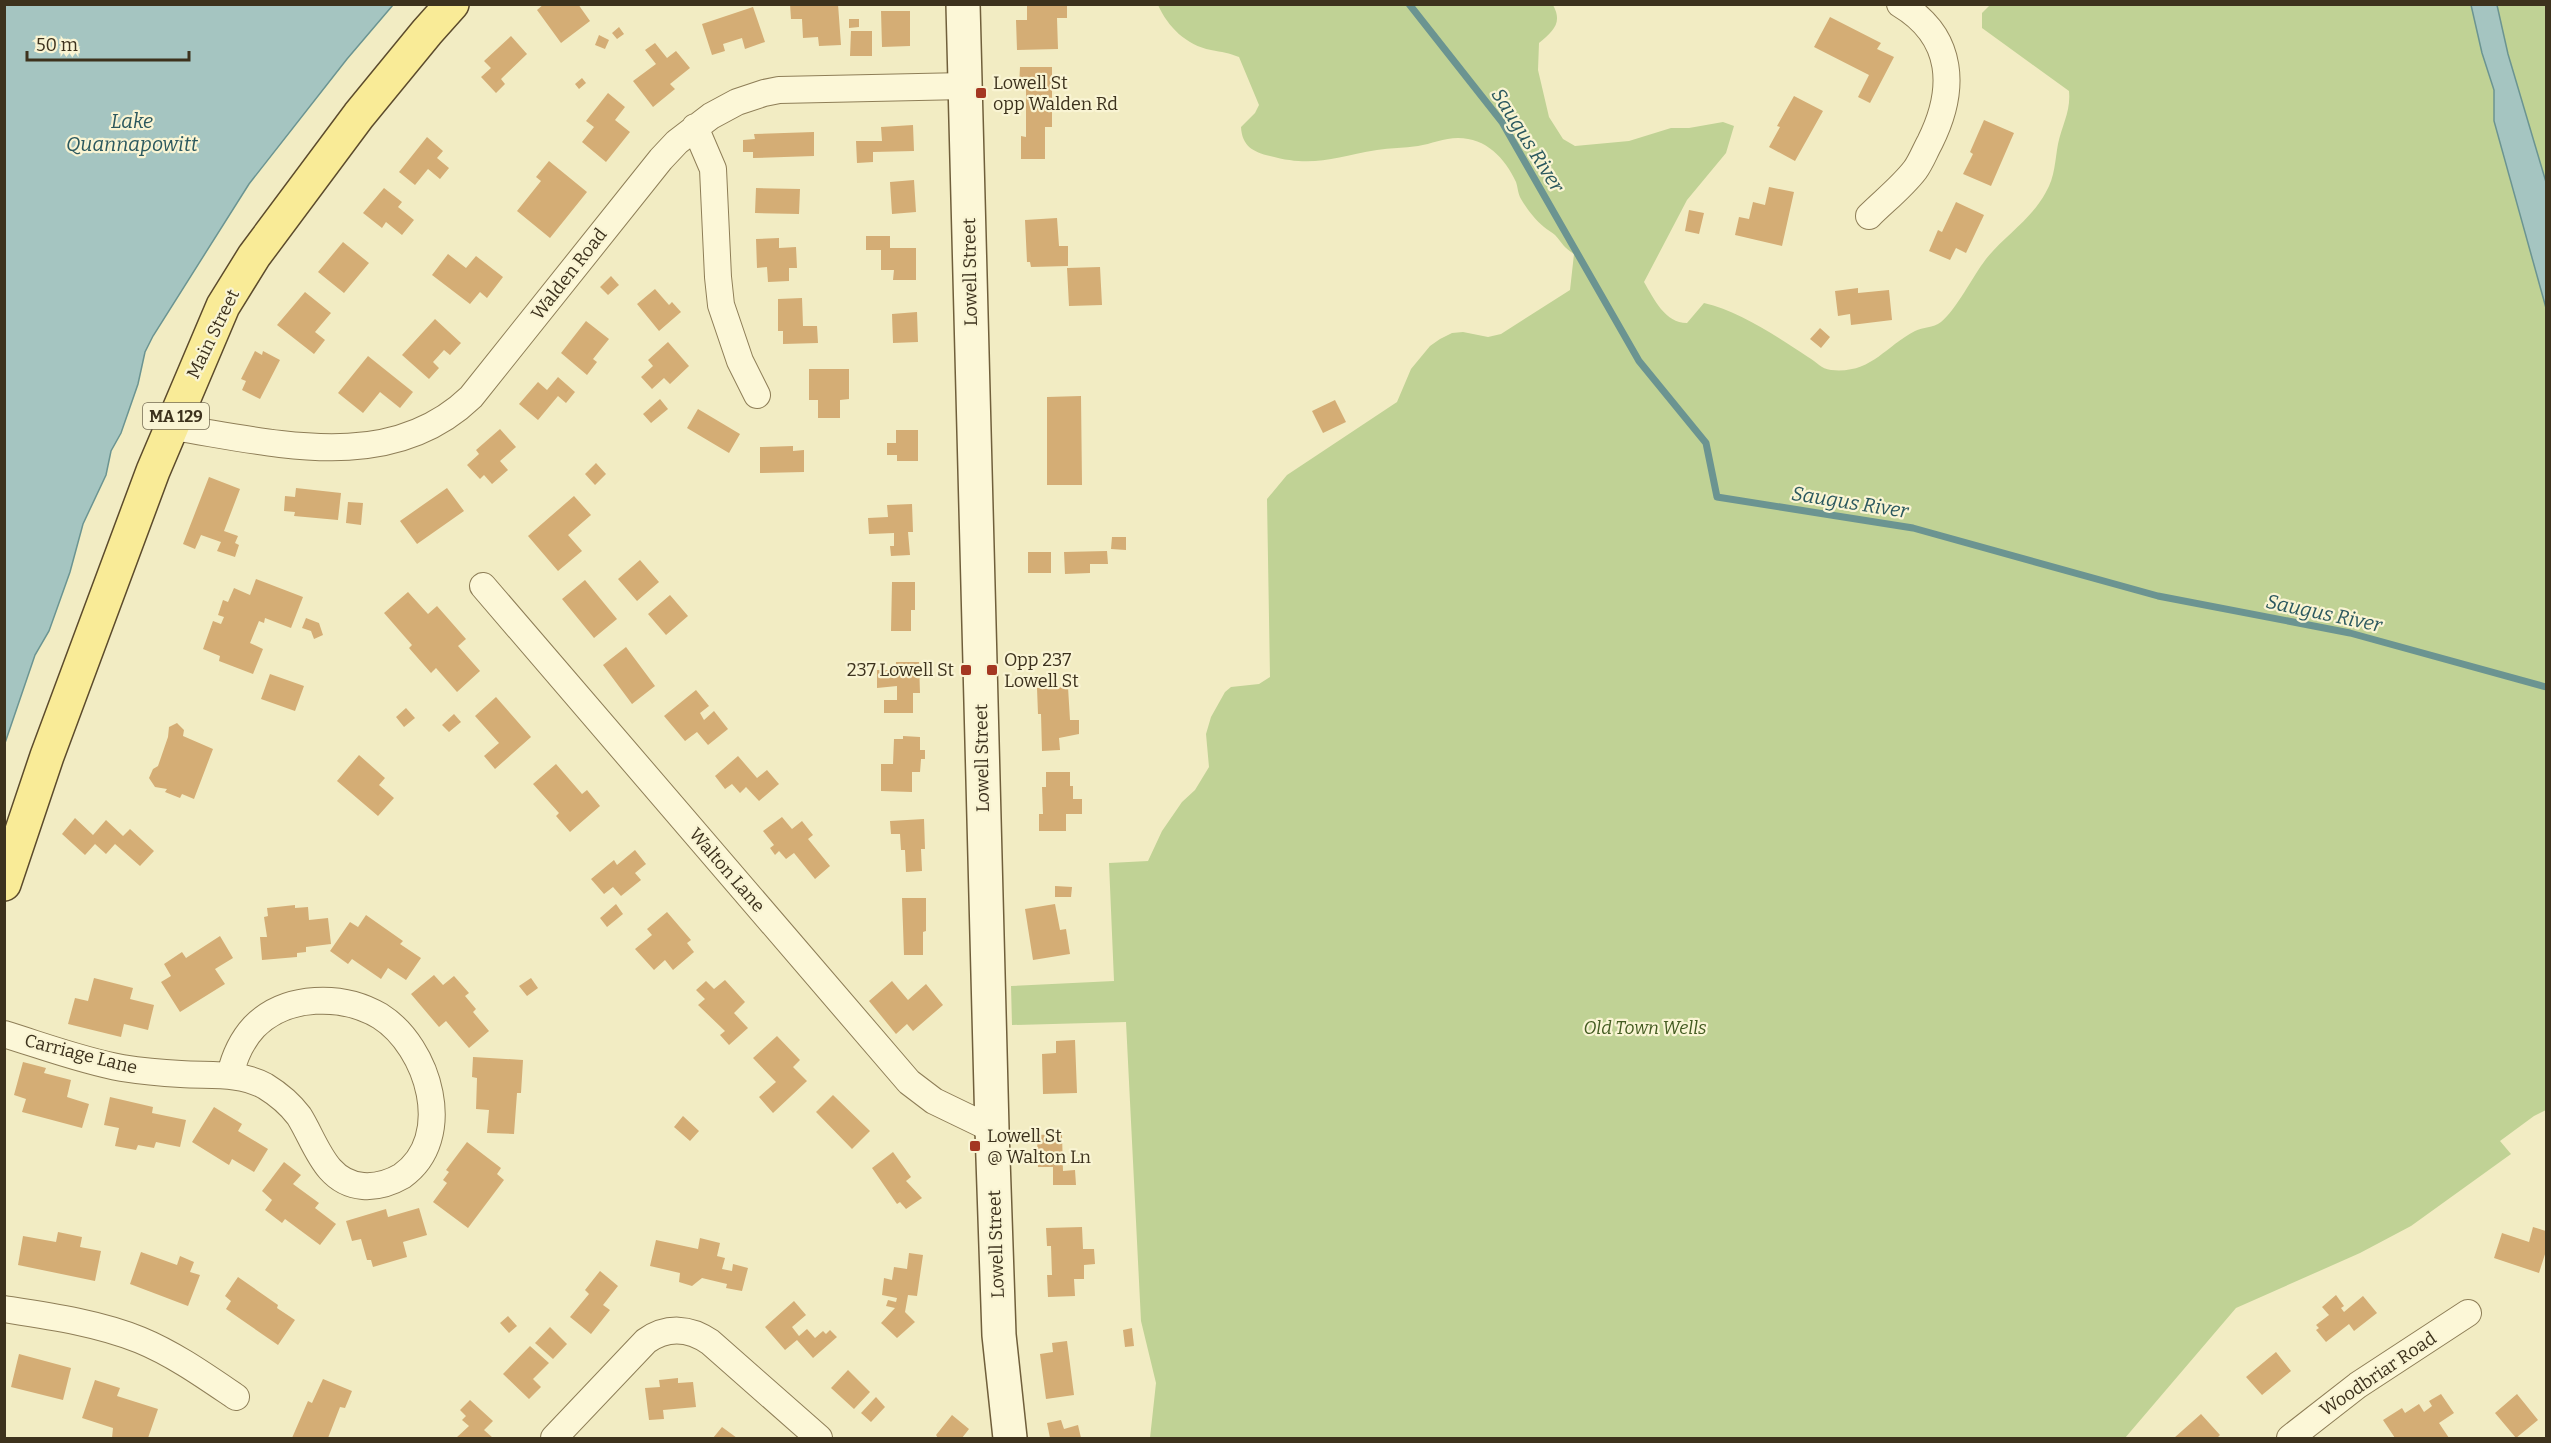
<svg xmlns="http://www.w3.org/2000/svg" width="2551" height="1443" font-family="Bitter,serif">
<rect width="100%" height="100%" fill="#f2ecc3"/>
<path fill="#c0d295" d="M1158 5H1553C1563 23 1553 31 1539 43L1538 70 1549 117 1563 139 1575 146 1629 141 1671 128H1689L1723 122 1734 126 1726 153 1687 200 1644 282C1654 299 1665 323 1687 323L1704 303C1739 311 1778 337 1808 357 1817 362 1821 369 1831 370 1871 374 1883 348 1915 331 1923 327 1933 328 1941 322 1956 310 1973 276 1986 259 2005 235 2031 220 2046 192 2055 177 2055 160 2058 144 2062 125 2071 111 2069 91L1982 28V13L1990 5H2546V1110L2534 1116 2500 1141 2511 1154 2411 1226 2360 1253 2236 1308 2125 1438H1150L1156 1383 1141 1321 1126 1022 1012 1025 1011 986 1114 981 1109 863 1148 861 1162 831 1182 802 1195 790 1209 767 1206 734 1211 717 1225 692 1231 687 1259 684 1270 677 1267 499 1287 475 1397 402 1411 369 1430 346 1440 339 1452 333 1463 332 1488 337 1501 334 1570 290 1574 254C1563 247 1563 244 1555 235 1552 232 1547 230 1544 227 1535 220 1527 209 1521 199 1518 194 1518 188 1516 182 1505 158 1486 138 1458 138 1444 138 1431 144 1418 146 1404 148 1390 148 1377 150 1334 157 1314 168 1270 156 1253 152 1242 146 1241 127L1255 113 1259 105 1239 57C1229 53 1222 52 1211 50 1186 45 1168 27 1158 5Z"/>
<path fill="#a5c5c1" stroke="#6b9491" stroke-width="1.5" d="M5 4 393 5 347 59 249 184 153 336 145 352 138 384 121 433 111 451 106 475 83 524 70 572 49 631 35 655 5 743Z
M2471 5H2497L2508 54 2546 182V308L2494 121V90L2482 53Z"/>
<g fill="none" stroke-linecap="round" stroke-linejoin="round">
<path stroke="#6b9491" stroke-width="7" d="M1409 4 1502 122 1639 361 1706 443 1717 497 1913 528 2158 596 2350 633 2546 687"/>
</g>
<path fill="#d4ad75" d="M544 4H578L590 21 561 43 537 10Z
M790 4H838L841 45 819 46 818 37 803 38 802 19H791Z
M1027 4H1067V18H1057L1058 49 1017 50 1016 20H1027Z
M753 7 765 42 745 49 742 38 723 44 725 51 712 55 702 24Z
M881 11H910V46L882 47Z
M1830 17 1881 43 1877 49 1894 57 1870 103 1858 97 1869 75 1814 47Z
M849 19H859V27L849 28Z
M619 27 624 34 617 39 612 33Z
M851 31H872V56H850Z
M599 35 609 40 605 49 595 45Z
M511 36 527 54 501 79 505 84 496 93 481 77 491 68 484 61Z
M655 43 667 58 676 51 690 68 670 84 675 89 653 107 633 81 656 64 645 50Z
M1020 67H1052V127H1045V159H1021V136L1026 137V87H1019Z
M582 78 586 83 579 89 575 84Z
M608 93 625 107 615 120 630 132 606 162 582 142 594 127 586 121Z
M1794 96 1823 111 1795 161 1769 147 1780 127 1777 126Z
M1984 120 2014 133 1991 186 1963 174 1973 154 1970 152Z
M913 125 914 151 873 152V162L857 163 856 141H882L881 127Z
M814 132V156L753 158V152H743V140L755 139 754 134Z
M427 137 443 151 437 158 449 168 440 179 428 169 415 185 399 172Z
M549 161 587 192 550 238 517 211 541 181 536 177Z
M914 180 916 212 892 214 890 182Z
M1769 187 1794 192 1782 246 1735 235 1739 217 1749 219 1753 202 1765 205Z
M384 188 402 202 398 207 414 220 402 235 386 222 382 228 363 213Z
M756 188 800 189 799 214 755 213Z
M1956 202 1984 215 1966 253 1956 248 1950 260 1929 251 1938 230 1942 232Z
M1689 210 1704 213 1699 234 1685 231Z
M1057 218 1059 246H1068V266L1031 267 1030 262H1027L1025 220Z
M866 236H890V248H916V280H893L894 270H881V250H866Z
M779 238V248L796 247 797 268H789V281L768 282 767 267 757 268 756 239Z
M343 242 369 263 344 293 318 272Z
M448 254 466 268 476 256 503 277 487 298 480 292 470 304 432 275Z
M1100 267 1102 305 1069 306 1067 268Z
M611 276 619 285 608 295 600 287Z
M1858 288V293L1889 290 1892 320 1851 325 1850 314 1838 316 1835 291Z
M655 289 669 305 672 302 681 312 659 331 637 304Z
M305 292 331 313 315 332 325 340 314 354 277 325Z
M802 298 803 326H817L818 343 783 344V331H778V299Z
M917 312 918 342 893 343 892 314Z
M435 319 461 343 450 355 444 350 433 362 439 368 429 379 402 355Z
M586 321 609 339 593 359 597 362 587 375 561 353Z
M1820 328 1830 337 1821 348 1810 339Z
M668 342 689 366 670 384 664 378 652 389 641 377 653 366 648 360Z
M255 351 262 355 263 351 280 360 260 399 242 390 246 381 241 379Z
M368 356 413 392 400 408 380 392 363 413 338 393Z
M809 369H849V399L840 400V418H818V400H809Z
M558 377 575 392 566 403 558 396 538 420 519 404 538 382 547 390Z
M1081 396 1082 485H1047V397Z
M660 399 668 409 651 423 643 414Z
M1335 400 1346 422 1323 433 1312 411Z
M698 409 740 434 729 453 687 428Z
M500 429 516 447 500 461 508 470 492 484 484 475 480 479 467 465 479 454 476 450Z
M896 430H918V461H897V455H887V443H896Z
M793 446V451L804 450V472L760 473V447Z
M596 463 606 474 595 485 585 474Z
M209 477 240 489 224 531 238 536 235 543 239 545 235 557 217 551 221 542 201 535 195 549 183 544Z
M296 488 341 493 338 520 294 516 295 512 284 511 285 496 295 497Z
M447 488 464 511 417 544 400 521Z
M574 496 591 515 568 535 582 551 558 571 528 536Z
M348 502 363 503 361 525 346 523Z
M912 504 913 532H908L910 555 891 556 890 546H894V533L869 534 868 518 888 517 887 505Z
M1112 537H1126V550L1111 549Z
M1107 551 1108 564H1090V573L1065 574 1064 552Z
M1028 552H1051V573H1028Z
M640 560 659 582 637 601 618 579Z
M256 579 303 597 291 628 265 618 264 623 259 621 250 643 263 649 253 674 219 661 220 656 203 649 213 621 221 624 224 617 218 615 223 600 228 602 234 588 250 595Z
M585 580 617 619 594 638 562 599Z
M892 582H915V610H911V631H891Z
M408 592 428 614 437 606 466 639 458 646 480 671 457 692 436 668 431 673 409 648 412 645 384 613Z
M670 595 688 616 666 635 648 614Z
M306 618 319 623 323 635 314 639 311 631 302 628Z
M626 647 655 686 632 704 603 665Z
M896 662H919L920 693H913V713H884V700H897V686L877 688V670H896Z
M270 674 304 686 295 711 261 699Z
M1068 687 1070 720H1079V734L1059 738 1060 750 1042 751 1041 714H1038L1037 688Z
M696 690 709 706 700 713 704 720 714 711 728 729 708 745 697 732 685 741 664 716Z
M496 697 531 737 495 769 484 756 499 743 475 716Z
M406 708 415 718 404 727 396 717Z
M454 714 461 722 449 732 442 725Z
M177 723 184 730 183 736 213 749 194 799 182 794 180 798 165 792 167 789 155 787 149 778 153 769 158 766 168 737 169 727Z
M903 736 920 737V750H925V759H921L920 772H912V792L881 791V764H893L894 739H903Z
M359 755 385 778 379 785 394 798 378 816 337 781Z
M738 756 757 778 767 770 779 784 759 801 746 787 740 793 732 784 725 789 715 776Z
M556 764 582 794 587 790 600 806 570 832 556 816 559 813 533 784Z
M1046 772H1070V786H1073V799H1082V814H1066V831H1039V814H1043L1042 787H1046Z
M782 817 792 829 802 821 813 835 808 839 830 866 815 879 794 853 786 859 779 851 775 855 770 848 774 845 763 831Z
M75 818 93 835 106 820 123 836 130 829 154 851 140 866 115 844 106 854 95 844 85 855 62 834Z
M924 819 925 849H921L922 871 906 872 905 850H901L900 834H891L890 821Z
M635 850 646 864 635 873 641 880 621 896 613 887 604 894 591 879 614 860 617 865Z
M1055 886 1072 887 1071 897H1055Z
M902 898H926V931L923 932V955H904Z
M616 904 623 914 607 927 600 918Z
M1055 904 1060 930 1066 929 1070 954 1033 960 1025 909Z
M295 905V908L308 907 309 920 328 918 331 944 306 947V952L297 953V957L262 960 260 937H267L264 917 268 916 267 908Z
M667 912 691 940 687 943 694 952 673 970 665 960 654 970 635 949 652 935 647 929Z
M366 915 403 941 400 944 421 958 406 980 388 968 381 979 352 959 348 964 330 951 350 922 358 927Z
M220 936 233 958 215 969 225 984 180 1012 161 982 171 976 164 964 182 952 186 958Z
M434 975 443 985 454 976 469 993 465 996 476 1009 473 1012 489 1031 469 1048 446 1021 439 1027 411 994Z
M94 978 133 988 130 999 154 1005 148 1030 124 1024 121 1037 68 1024 75 998 88 1001Z
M531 978 538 988 527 996 519 986Z
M725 980 745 1002 734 1013 748 1028 729 1045 720 1035 725 1031 698 1005 705 999 696 990 706 981 714 989Z
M892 981 908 1000 926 984 943 1005 913 1031 907 1024 896 1034 869 1001Z
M777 1036 800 1060 793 1067 807 1081 773 1113 759 1097 776 1082 753 1058Z
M1075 1040 1077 1093 1043 1094 1042 1054 1056 1053V1041Z
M473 1057 523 1060 521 1093H517L514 1134 487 1133 489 1110 476 1109 477 1078 472 1077Z
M23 1062 46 1068 44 1073 71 1080 67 1097 89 1104 82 1128 22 1112 26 1099 14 1095Z
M833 1095 870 1131 852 1149 816 1112Z
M110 1097 153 1107 152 1113 186 1120 180 1147 156 1142 154 1148 138 1145 136 1150 115 1146 119 1128 104 1125Z
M214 1107 242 1124 238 1131 268 1149 254 1172 232 1159 229 1165 192 1142Z
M683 1116 699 1131 690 1141 674 1127Z
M1062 1134 1063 1171 1075 1170 1076 1185H1053V1167H1038L1037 1135Z
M467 1142 501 1168 497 1174 504 1180 468 1228 433 1202 447 1183 443 1180 449 1172 446 1170Z
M893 1152 911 1177 906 1181 922 1198 906 1209 900 1202 897 1204 872 1168Z
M284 1162 301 1175 293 1184 319 1203 315 1208 336 1224 320 1245 285 1219 282 1223 265 1210 272 1200 262 1191Z
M419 1208 427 1235 403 1242 407 1257 373 1267 371 1260H367L361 1239 352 1241 346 1221 386 1209 388 1217Z
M1082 1227 1083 1249H1094L1095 1264 1084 1265V1279H1074L1075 1296 1048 1297 1047 1275H1052L1051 1246H1047L1046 1228Z
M2533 1227 2546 1231V1251L2539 1273 2494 1258 2502 1233 2529 1242Z
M58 1232 82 1237 80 1247 101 1251 95 1281 18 1265 23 1236 56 1242Z
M700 1238 720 1243 717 1256 725 1258 722 1269 732 1271 733 1264 748 1268 742 1291 726 1288 727 1284 702 1278 692 1286 679 1282 680 1273 650 1266 656 1240 698 1249Z
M141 1252 177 1265 180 1256 194 1262 190 1272 200 1275 188 1306 130 1284Z
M909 1253 923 1255 917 1296 908 1295 905 1312 915 1322 897 1338 881 1323 895 1308 886 1306 888 1300 896 1302 897 1298 882 1295 884 1278 892 1280 894 1267 907 1269Z
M600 1271 618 1286 603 1305 610 1310 591 1334 570 1317 589 1294 585 1290Z
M238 1277 278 1305 277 1308 295 1320 278 1345 226 1309 231 1301 225 1296Z
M2336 1295 2344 1306 2341 1308 2344 1312 2363 1296 2377 1313 2354 1331 2349 1324 2326 1342 2316 1330 2319 1328 2316 1325 2329 1315 2322 1307Z
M794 1301 806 1315 792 1327 799 1336 807 1329 815 1338 823 1331 826 1334 830 1330 837 1337 813 1358 797 1340 785 1350 765 1327Z
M508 1316 517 1326 509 1333 500 1323Z
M550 1327 567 1344 553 1359 535 1343Z
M1132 1328 1134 1346 1125 1347 1123 1330Z
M1067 1341 1074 1395 1046 1399 1040 1354 1053 1352 1052 1343Z
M530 1346 549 1363 533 1379 541 1387 529 1399 503 1374Z
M2276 1352 2291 1371 2262 1395 2246 1377Z
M19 1354 71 1368 63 1400 11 1387Z
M848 1370 870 1392 854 1409 831 1388Z
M678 1378V1383L693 1382 696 1407 663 1410 664 1419 649 1420 645 1388 660 1387 659 1380Z
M323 1379 352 1391 345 1408 340 1407 328 1438H292L308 1401 312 1403Z
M95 1380 120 1388 117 1396 158 1409 148 1438H112L113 1428 82 1418Z
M2441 1394 2454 1413 2439 1423 2449 1438H2395L2383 1420 2402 1408 2405 1413 2419 1404 2424 1412 2432 1406 2429 1401Z
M2517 1394 2538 1420 2516 1438 2495 1413Z
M876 1397 885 1407 871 1422 861 1413Z
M470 1400 493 1421 484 1430 493 1438H456L469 1426 462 1420 466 1416 460 1410Z
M2201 1414 2220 1435 2217 1438H2174Z
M952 1415 969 1429 962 1438H938L936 1435Z
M1061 1420 1064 1429 1078 1425 1081 1438H1050L1047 1423Z
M722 1427 737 1438H713Z"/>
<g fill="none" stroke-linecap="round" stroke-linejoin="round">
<g stroke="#8e7e57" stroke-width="28">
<path id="street" d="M695 127 713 169 718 277 721 305 740 361 757 395
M1869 216C1884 201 1902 187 1915 170 1921 162 1925 151 1930 142 1956 90 1955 37 1900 4
M172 427C272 442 389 476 471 397L661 159 677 142 711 116 737 102 764 93 779 90 965 86
M483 586 909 1082 934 1101 992 1129
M4 1034C43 1046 83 1061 122 1068 141 1071 162 1073 181 1074 210 1076 239 1072 265 1086 278 1094 290 1104 299 1116 316 1143 325 1183 363 1186 377 1187 390 1183 402 1176 456 1138 429 1047 380 1016 343 994 286 994 254 1027 242 1040 234 1058 230 1075
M4 1309C49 1316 98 1323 140 1340 174 1354 205 1376 236 1397
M554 1438 646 1341C667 1326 690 1328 710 1342L819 1438
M2290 1438 2358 1385 2468 1313"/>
</g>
<g stroke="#705f3b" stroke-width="36">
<path id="secondary" d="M963 4 992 1129 999 1335 1010 1438"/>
</g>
<g stroke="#5c4b2c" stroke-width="36">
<path id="primary" d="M4 884 47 756 153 471 223 306 254 256 359 115 427 32 452 4"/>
</g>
<use href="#street" stroke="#fcf7d7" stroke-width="26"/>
<use href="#secondary" stroke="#fcf7d7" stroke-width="33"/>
<use href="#primary" stroke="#f9eb97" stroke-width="33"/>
</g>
<g fill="#a43721" stroke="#f9f4d3" stroke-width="2">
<rect x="975" y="87" width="12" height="12" rx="3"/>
<rect x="960" y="664" width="12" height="12" rx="3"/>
<rect x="986" y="664" width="12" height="12" rx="3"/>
<rect x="969" y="1140" width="12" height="12" rx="3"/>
</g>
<g text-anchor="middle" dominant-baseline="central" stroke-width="4.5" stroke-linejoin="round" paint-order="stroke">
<rect fill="#f9f4d3" stroke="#756c54" stroke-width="1.5" x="143" y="403" width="66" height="26" rx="4.5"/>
<g font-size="16" font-weight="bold" fill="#3d321d">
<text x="176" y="416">MA 129</text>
</g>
<g font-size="18" fill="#3d321d" stroke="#f9f4d3" text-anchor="start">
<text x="993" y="83">Lowell St<tspan x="993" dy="21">opp Walden Rd</tspan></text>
<text x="1004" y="660">Opp 237<tspan x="1004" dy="21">Lowell St</tspan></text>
<text x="954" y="670" text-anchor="end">237 Lowell St</text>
<text x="987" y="1136">Lowell St<tspan x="987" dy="21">@ Walton Ln</tspan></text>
</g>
<g font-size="18" fill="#3d321d" stroke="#f9f4d3">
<text transform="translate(970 272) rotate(-91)">Lowell Street</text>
<text transform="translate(569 274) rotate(-52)">Walden Road</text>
<text transform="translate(213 334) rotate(-64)">Main Street</text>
<text transform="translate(982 758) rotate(-91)">Lowell Street</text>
<text transform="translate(727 870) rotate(49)">Walton Lane</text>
<text transform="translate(81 1054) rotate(14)">Carriage Lane</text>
<text transform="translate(996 1244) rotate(-92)">Lowell Street</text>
<text transform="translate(2378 1374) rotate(-34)">Woodbriar Road</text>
</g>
<g font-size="18" font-style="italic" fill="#435b21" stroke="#f9f4d3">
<text x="1645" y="1028">Old Town Wells</text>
</g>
<g font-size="20" font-style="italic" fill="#2b585e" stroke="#f9f4d3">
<text x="132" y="121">Lake<tspan x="132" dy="23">Quannapowitt</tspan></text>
<text transform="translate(1528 140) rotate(58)">Saugus River</text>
<text transform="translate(1850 502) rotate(9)">Saugus River</text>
<text transform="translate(2324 613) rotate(12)">Saugus River</text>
</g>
</g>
<rect width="2551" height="1443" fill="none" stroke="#3d321d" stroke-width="12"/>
<path d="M27 51v9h162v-9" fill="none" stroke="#3d321d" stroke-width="3"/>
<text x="36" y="51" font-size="18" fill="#3d321d" stroke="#f9f4d3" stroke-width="4.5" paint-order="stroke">50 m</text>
</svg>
